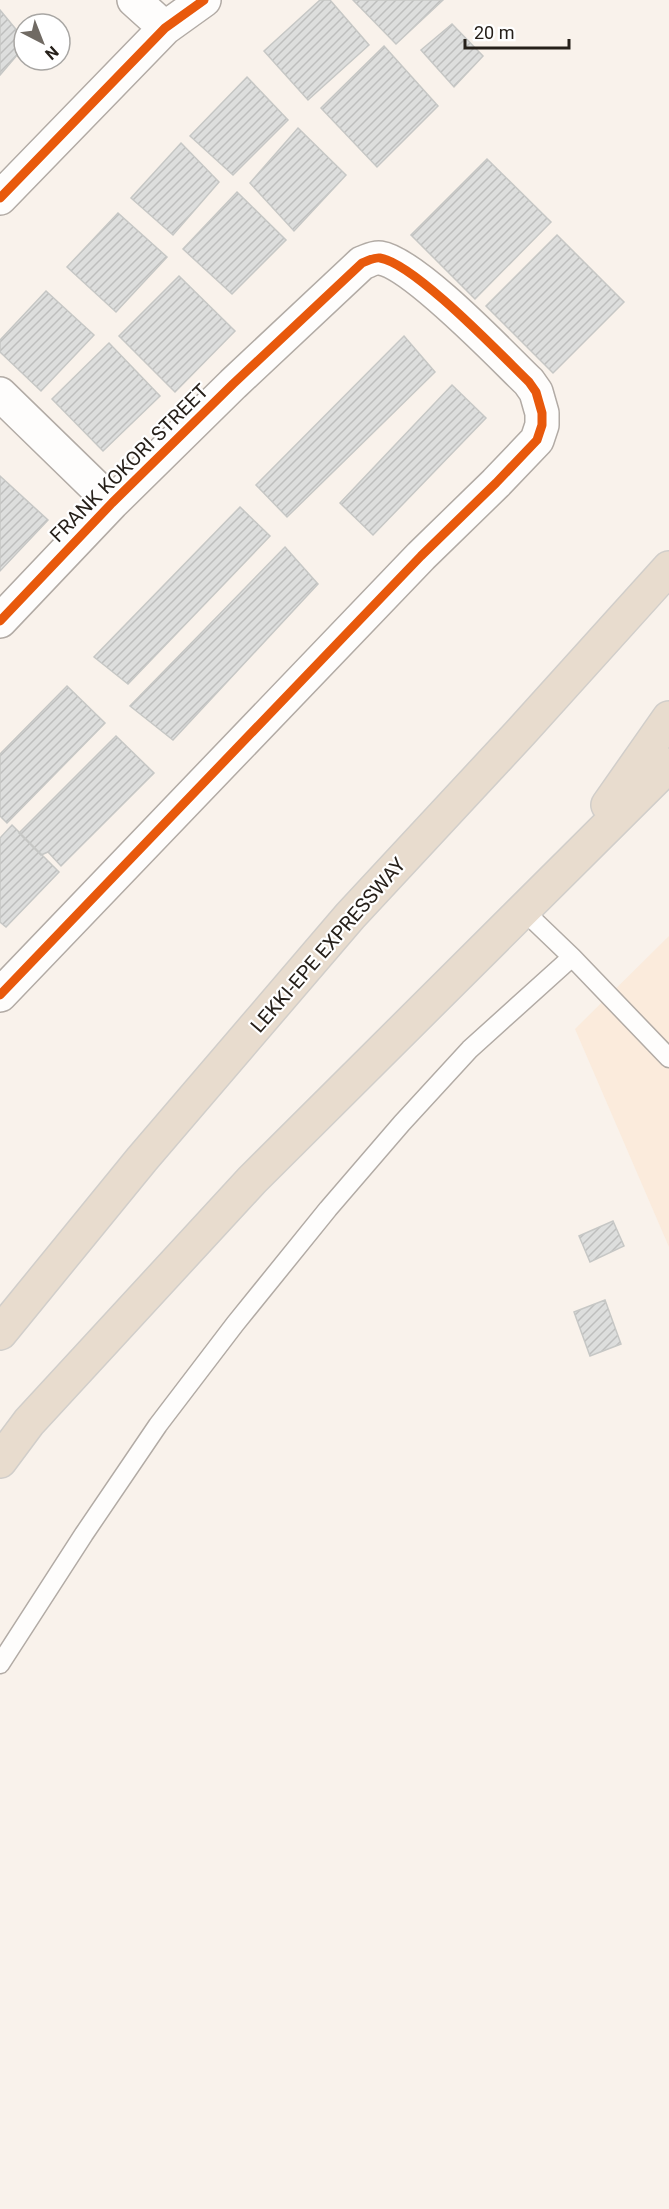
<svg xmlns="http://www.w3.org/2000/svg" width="669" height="2209" font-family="Roboto,sans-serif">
<defs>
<pattern id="building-hatch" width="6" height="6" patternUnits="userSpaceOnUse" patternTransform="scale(1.5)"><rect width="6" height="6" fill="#dddedd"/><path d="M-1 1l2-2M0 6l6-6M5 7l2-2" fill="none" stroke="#bebebd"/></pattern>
</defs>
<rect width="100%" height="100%" fill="#f9f2eb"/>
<path fill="#fbebdc" d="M669 936V1247L575 1029Z"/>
<path fill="url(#building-hatch)" stroke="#c6c7c5" stroke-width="1.5" d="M320 0H330L369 45 308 100 264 51Z
M353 0H443L396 44Z
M0 10 24 39V47L0 75Z
M452 24 483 56 454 87 421 50Z
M384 46 438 106 377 167 321 108Z
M247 77 288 120 233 175 190 136Z
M298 128 346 175 294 231 250 183Z
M181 143 219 182 173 235 131 198Z
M487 159 551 222 475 299 411 235Z
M237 192 286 240 232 294 183 249Z
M118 213 167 257 116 312 67 267Z
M557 235 624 302 553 373 486 306Z
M179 276 235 331 175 392 119 336Z
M46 291 94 335 41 391 0 352V340Z
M404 336 435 372 287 517 256 485Z
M109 343 160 396 103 451 52 399Z
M452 385 486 418 373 535 340 503Z
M0 476 48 520 0 571Z
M240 507 270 536 128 684 94 657Z
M285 547 318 584 173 740 130 706Z
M67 686 105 723 7 823 0 816V754Z
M116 736 154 773 61 866 48 852 41 855 19 833Z
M12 825 59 872 6 927 0 922V838Z
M613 1221 624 1246 590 1262 579 1236Z
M605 1300 621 1344 590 1356 574 1312Z"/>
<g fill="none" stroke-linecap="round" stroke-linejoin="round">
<g stroke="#b2aba5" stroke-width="21">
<path id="lane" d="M524 911 572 957 669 1058
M0 1664 84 1534 158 1425 235 1324 328 1209 402 1123 470 1049 572 957"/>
</g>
<g stroke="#b2aba5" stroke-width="36">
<path id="street" d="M134 0 165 28
M0 198 165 28 204 0
M0 394 112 503
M0 621 112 503 233 384 362 263C368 261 374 257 380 258 414 263 501 355 529 382L536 392 542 413V425L537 440 496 483 421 556 0 995"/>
</g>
<g stroke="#d1ceca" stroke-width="36">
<path id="highway" d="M608 805 669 718
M0 1333 142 1159 350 916 521 732 669 568
M0 1461 29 1422 252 1180 669 765"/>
</g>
<use href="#lane" stroke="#fefdfc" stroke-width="18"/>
<use href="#street" stroke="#fefdfc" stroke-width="33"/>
<use href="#highway" stroke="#e8dcce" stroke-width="33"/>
<g stroke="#fff" stroke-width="13">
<path id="cycleway" d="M0 198 165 28 204 0
M0 621 112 503 233 384 362 263C368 261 374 257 380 258 414 263 501 355 529 382L536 392 542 413V425L537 440 496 483 421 556 0 995"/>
</g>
<use href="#cycleway" stroke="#e8590c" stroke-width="9"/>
</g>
<g text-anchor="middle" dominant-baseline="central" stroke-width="4.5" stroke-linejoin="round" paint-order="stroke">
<g font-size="20" fill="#26201a" stroke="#fff">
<text transform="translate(129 463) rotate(-45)">FRANK KOKORI STREET</text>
<text transform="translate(328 945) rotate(-49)">LEKKI-EPE EXPRESSWAY</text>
</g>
</g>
<g transform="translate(42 42) rotate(138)"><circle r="28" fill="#ffffff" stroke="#a8a6a3" stroke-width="1.5"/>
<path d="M0-4.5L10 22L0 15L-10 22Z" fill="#706a63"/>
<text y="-9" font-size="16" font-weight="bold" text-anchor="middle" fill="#26201a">N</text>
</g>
<path d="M465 39v9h104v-9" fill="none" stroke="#26201a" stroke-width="3"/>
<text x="474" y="39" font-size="18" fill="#26201a" stroke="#ffffff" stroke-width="4.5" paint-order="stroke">20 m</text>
</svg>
